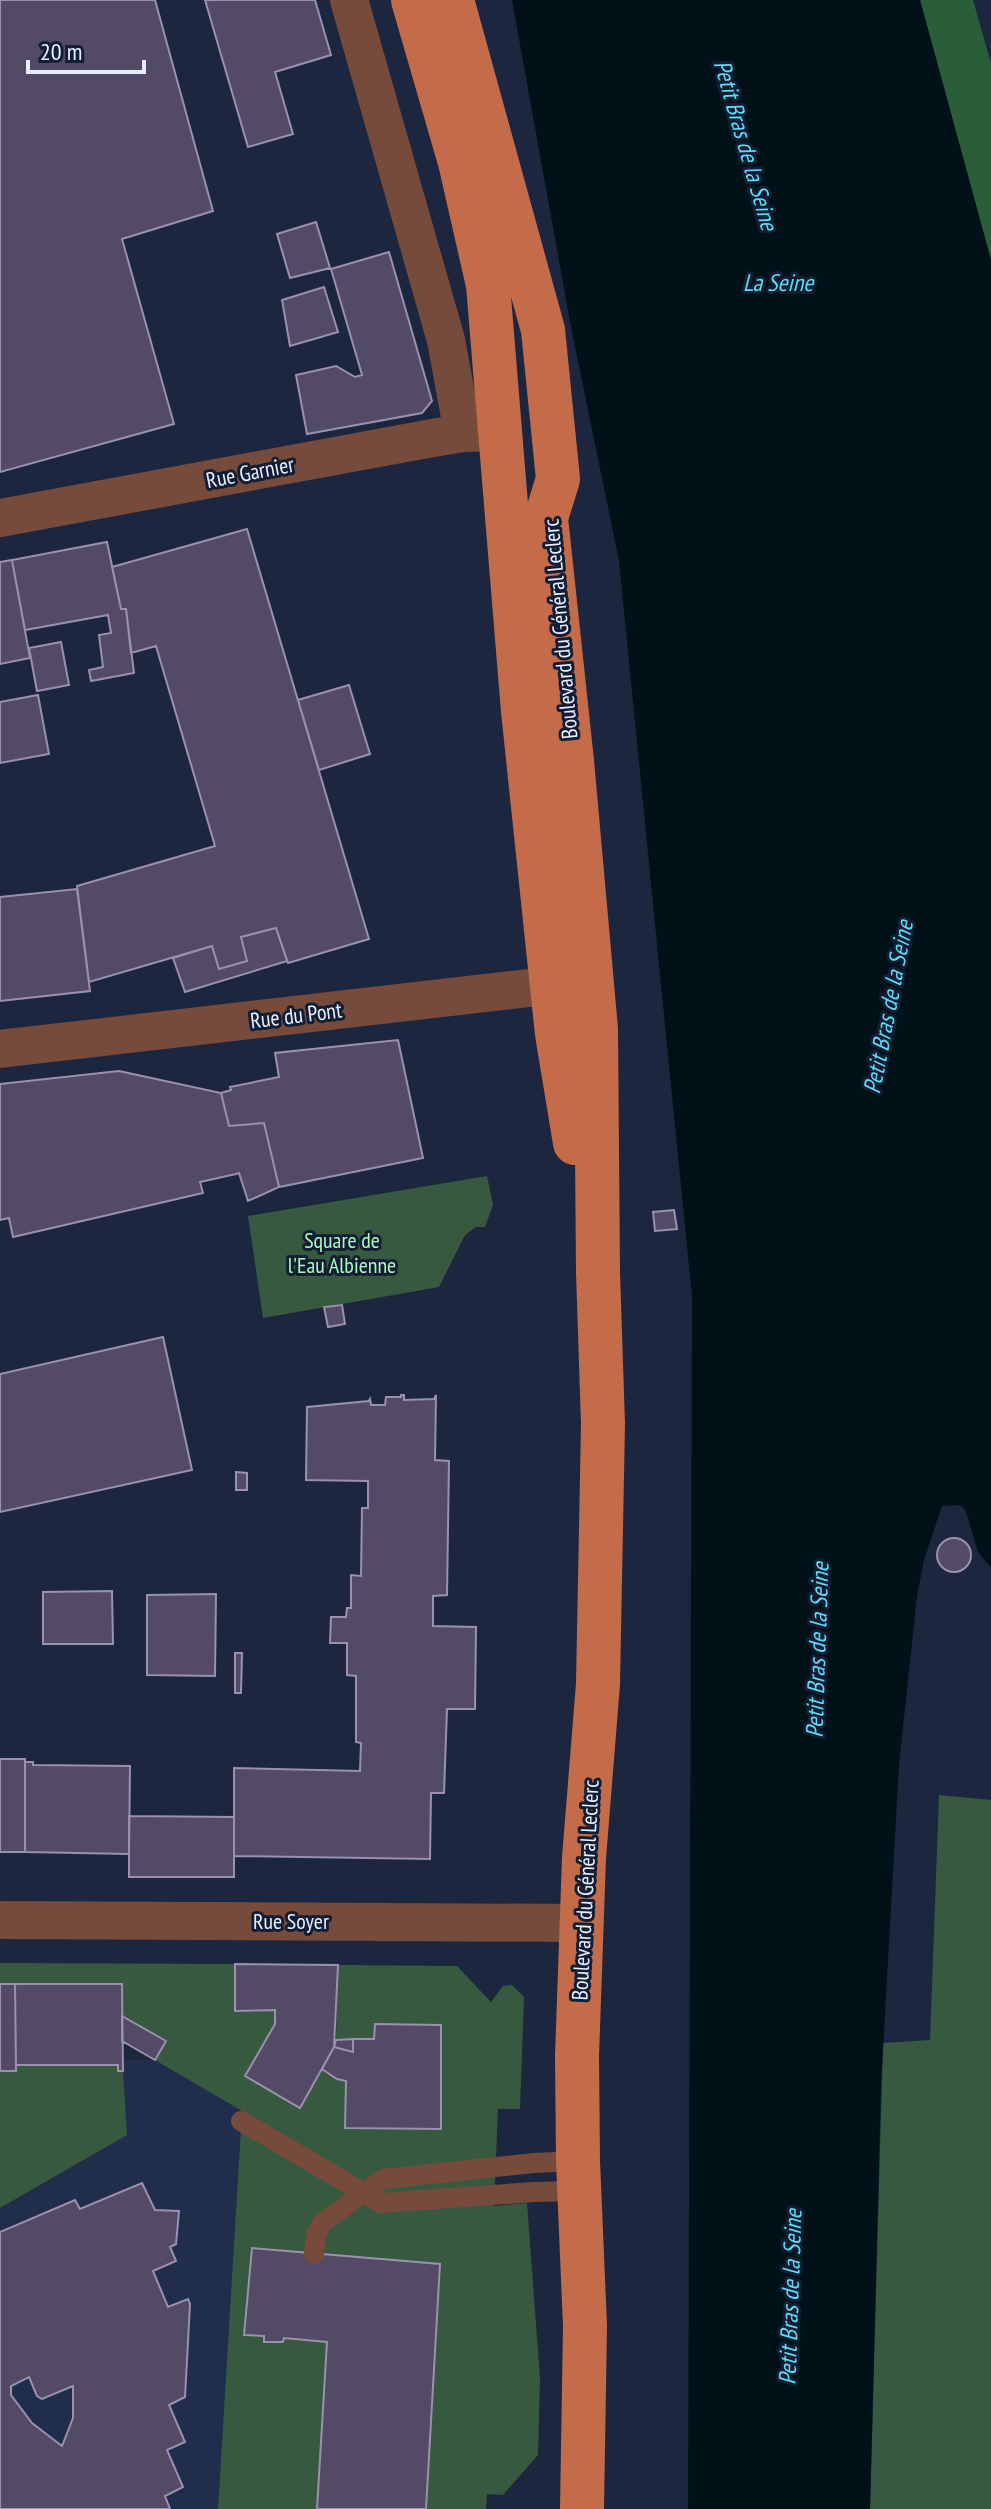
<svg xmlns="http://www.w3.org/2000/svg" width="991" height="2509" font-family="'PT Sans Narrow',sans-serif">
<rect width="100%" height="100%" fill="#1c273f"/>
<path fill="#202e4c" d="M122 2060H155L242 2110 218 2509H0V2208L127 2135Z"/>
<path fill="#37593f" d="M487 1176 493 1205 485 1227H476L465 1235 439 1287 263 1318 248 1216Z
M939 1795 991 1800V2509H870L883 2043 930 2040Z
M0 1963 235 1964V2010H275V2024L245 2076 300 2108 322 2069 337 2079 346 2081V2128H441V2025L375 2024 374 2039 336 2040 338 1965 457 1966 491 2002 503 1986 512 1985 524 1997 520 2109H498L494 2206 527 2203 540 2378 538 2455 503 2495 487 2494 486 2509H426L439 2264 252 2249 244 2334 264 2336V2342H282L284 2338 327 2342 317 2509H218L242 2111 155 2060 165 2041 122 2016V1984H0Z
M16 2065H118L123 2071 127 2135 0 2208V2071H16Z"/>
<path fill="#295e38" d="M920 0H973L991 63V260Z"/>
<path fill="#001217" d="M512 0H920L991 260V1568L978 1552 965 1509 960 1505 942 1506 924 1560 917 1596 899 1765 881 2086 870 2509H688L692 1297 619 561 570 322Z"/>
<path fill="#534a66" stroke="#9a90af" stroke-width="2" fill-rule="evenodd" d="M0 0H155L213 211 122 239 174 424 0 472Z
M205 0H315L331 55 275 72 293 134 248 147Z
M316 222 330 268 290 278 277 234Z
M389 252 432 401 422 413 307 434 296 375 336 366 355 377 362 375 331 269Z
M324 287 338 332 290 346 282 300Z
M247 529 369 939 288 963 276 928 241 937 247 961 219 969 212 946 89 982 77 886 215 846 156 646 131 653 126 609H121L112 567Z
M107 542 121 609H126L134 673 91 681 89 670 103 667 99 635 111 633 108 615 25 630 12 560Z
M12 560 30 658 0 664V562Z
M61 642 69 685 37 691 29 648Z
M349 685 370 754 319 770 298 700Z
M38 695 49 754 0 763V702Z
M77 889 90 991 0 1001V897Z
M276 928 287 961 185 992 173 958 212 946 219 969 247 961 241 937Z
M398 1040 423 1158 279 1187 264 1123 229 1126 221 1093 231 1090 230 1087 279 1077 275 1053Z
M119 1071 221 1093 229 1126 264 1123 279 1187 248 1201 239 1173 236 1174 200 1182 203 1193 13 1237 9 1218 0 1220V1084Z
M674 1210 677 1229 655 1231 653 1212Z
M342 1305 345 1324 328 1327 324 1307Z
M163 1337 192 1470 0 1512V1374Z
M401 1395H404V1400L434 1399 436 1395 435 1460 449 1461 447 1595 433 1596V1626L476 1627 475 1709H447L444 1793H431L430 1859 234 1856V1768L360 1771 361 1743 356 1742V1676L347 1675V1643H330L331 1617H346L347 1608H351V1575L361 1576 362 1508H368V1481L306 1480 307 1407 369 1401 370 1399 371 1405H385L386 1397H401Z
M236 1472 247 1473V1490H236Z
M937 1555a17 17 0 1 1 34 0a17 17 0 1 1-34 0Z
M112 1591 113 1644H43V1592Z
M216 1594 215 1676 147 1675V1595Z
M235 1653H242L241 1693H235Z
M0 1759H25V1852H0Z
M25 1762H33V1765L130 1766 129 1854 25 1852Z
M129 1816 234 1817V1877H129Z
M235 1964 338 1965 334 2047 300 2108 245 2076 275 2024V2010L235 2011Z
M0 1984H15L16 2071H0Z
M15 1984H122L123 2071H118V2065H16Z
M122 2016 166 2041 155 2060 122 2041Z
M375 2024 441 2025V2129L345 2128 346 2081 337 2079 322 2069 334 2047 353 2052V2039H374Z
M353 2039V2052L334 2047 336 2040Z
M142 2183 155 2210 179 2211 176 2244 170 2247 176 2261 153 2271 168 2307 188 2299 190 2304 185 2397 169 2405 185 2442 167 2450 183 2487 165 2496 170 2509H0V2232L75 2200 80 2209ZM29 2377 37 2396 42 2399 73 2386V2418L62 2446 32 2423 11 2395V2386Z
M252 2248 440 2264 426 2509H317L327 2342 284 2338 283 2342H264V2336L244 2335Z"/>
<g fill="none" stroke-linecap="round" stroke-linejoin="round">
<path stroke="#774b3b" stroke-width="20" d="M241 2121 381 2203 534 2192 579 2191
M314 2254 316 2234 322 2223 383 2179 534 2163 578 2161"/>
<path stroke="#774b3b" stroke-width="38" d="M349 0 446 340 463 433
M0 518 427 439 463 433 501 432
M0 1049 581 982
M0 1920 582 1923"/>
<path stroke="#c46b4a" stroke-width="44" d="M413 0 460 162 488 285 523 711 557 1034 575 1143
M452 0 543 330 558 479 546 518 572 761 596 1029 598 1272 603 1424 598 1684 584 1858 577 2056 578 2161 585 2326 582 2509"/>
</g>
<g text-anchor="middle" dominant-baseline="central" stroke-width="6" stroke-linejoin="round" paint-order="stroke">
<g font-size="22" fill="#e7efff" stroke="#131e34">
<text transform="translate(250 472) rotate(-11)">Rue Garnier</text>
<text transform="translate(560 629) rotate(-95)">Boulevard du Général Leclerc</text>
<text transform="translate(296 1015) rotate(-7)">Rue du Pont</text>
<text transform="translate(585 1890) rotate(-87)">Boulevard du Général Leclerc</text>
<text x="291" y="1921">Rue Soyer</text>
</g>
<g font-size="22" fill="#abfabc" stroke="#131e34">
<text x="342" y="1240">Square de<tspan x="342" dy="25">l'Eau Albienne</tspan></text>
</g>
<g font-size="24" font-style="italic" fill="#5edcf3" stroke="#131e34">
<text transform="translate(746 145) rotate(74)">Petit Bras de la Seine</text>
<text x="778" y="282">La Seine</text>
<text transform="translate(888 1007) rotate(-79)">Petit Bras de la Seine</text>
<text transform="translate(817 1650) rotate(-88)">Petit Bras de la Seine</text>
<text transform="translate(790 2297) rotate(-88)">Petit Bras de la Seine</text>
</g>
</g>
<path d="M28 60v12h116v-12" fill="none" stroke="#e7efff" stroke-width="4"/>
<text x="40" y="60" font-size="24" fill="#e7efff" stroke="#131e34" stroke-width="6" paint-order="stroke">20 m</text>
</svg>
